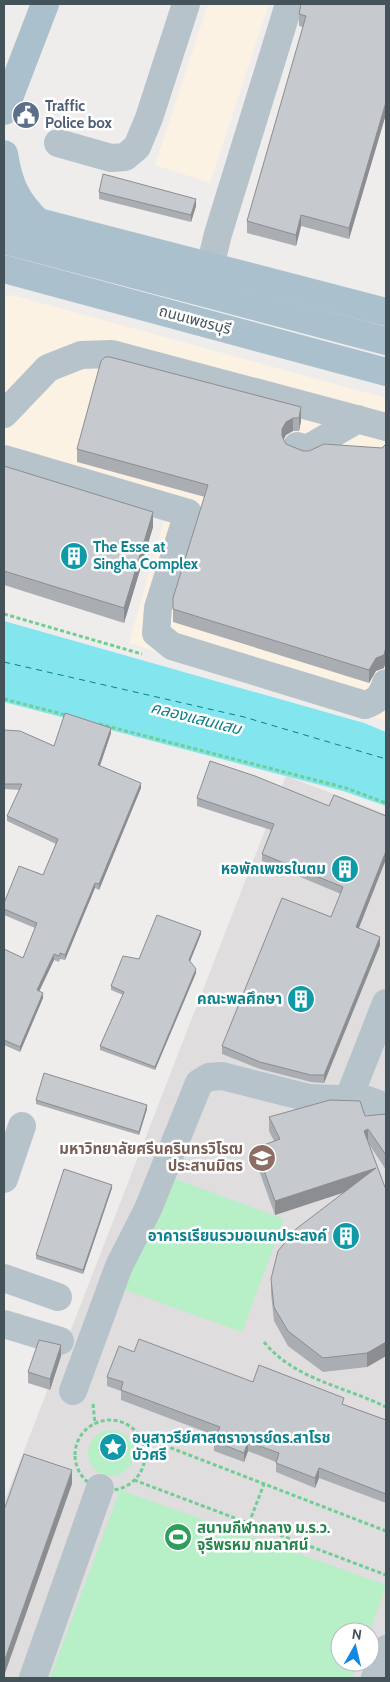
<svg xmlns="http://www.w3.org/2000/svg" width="390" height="1682" font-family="Cabin,'Noto Sans Thai',sans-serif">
<rect width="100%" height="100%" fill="#efecec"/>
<path fill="#fcf2e3" d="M208 4H269L210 183 155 165Z
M12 295 386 398V721L129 643 165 517 4 470V297Z"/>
<path fill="#e0ddde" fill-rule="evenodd" d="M286 776 386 814V1678H4V1502ZM340 1632H370V1662H340Z"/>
<path fill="#b7efc6" d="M167 1176 284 1219 242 1332 125 1290Z
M88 1453a23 23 0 1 1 46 0a23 23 0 1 1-46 0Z
M120 1490 386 1585 370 1632H340V1662H358L352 1678H50Z"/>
<path fill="#83e5ee" d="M4 621 364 723 386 732V806L343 791 4 702Z"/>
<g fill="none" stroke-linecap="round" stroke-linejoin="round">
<path stroke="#0a808b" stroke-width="1" stroke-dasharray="6 5" stroke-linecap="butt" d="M4 662 244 717 386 759"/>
<path stroke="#6fce93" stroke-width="3" stroke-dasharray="4 2.5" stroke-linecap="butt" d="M4 614 142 654
M4 699 66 715
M99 724 346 788 386 803
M264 1342C295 1380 344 1386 386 1407
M93 1404 95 1424
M75 1455a35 35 0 1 1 70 0a35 35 0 1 1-70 0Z
M140 1436 386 1531
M134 1480 386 1575
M249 1523 264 1484"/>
<path stroke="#b7c3ca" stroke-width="28" d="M58 143 111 158 125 157 137 147 149 118 186 4
M210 267 218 234 289 4
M4 414 48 368 81 355 112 354 386 427
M297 446 307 449 358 419
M4 459 188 513 158 608 156 633 172 646 365 705C378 701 382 695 386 683
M348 1100 386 1003
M4 1179 22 1126
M4 1278 58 1297
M4 1324 60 1341
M73 1391 119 1266 148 1209 199 1083 209 1077 222 1076 309 1098 367 1100 386 1107
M33 1678 100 1488
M375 1678 386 1649"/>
<path stroke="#aac0cd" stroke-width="28" d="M4 111 45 4
M4 154C9 185 16 200 38 222
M4 213 386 312
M4 269 386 372"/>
<path stroke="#aac0cd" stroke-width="28" d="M4 240 386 341"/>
</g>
<path fill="#aaaeb2" d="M386 4V114L349 239 301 226 296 246 247 233V221L303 27 299 26V14Z
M99 192 196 206 191 222 99 199Z
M301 407V421L299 431H293L286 435 284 439 286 444 303 451H309L382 448 386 444V660L384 668 376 671 369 683 173 622V609L205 497 77 462V449Z
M4 466 153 527 124 623 4 585Z
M4 730 54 746 111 733 100 766 141 788 99 890 95 888 65 960 60 959 59 962 54 960 39 991 43 998 20 1052 4 1045V949L23 958 35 928 4 915V903L43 875 56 844 7 821V816L20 790 4 789Z
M197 798 329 806 386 816V859L359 928 380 945 324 1083 311 1082 260 1069 222 1054V1046L331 917 341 894 262 861V854L271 830 197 806Z
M201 934 190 961 196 973 155 1070 100 1050V1046L123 995 111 990V986L139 959Z
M36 1100 147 1109 139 1135 36 1104Z
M386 1114V1170L369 1144 386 1190V1356L367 1367 323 1372 288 1346 274 1321 271 1293V1279L344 1192 275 1215 256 1162V1148L274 1141 269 1131V1117L365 1116Z
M112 1188 83 1274 36 1259V1255Z
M134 1352 344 1405 386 1420V1503L319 1478 315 1488 276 1472V1462L248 1451 244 1462 214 1451V1441L216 1436 121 1400V1391L107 1386V1377Z
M61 1356 50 1390 28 1383V1372Z"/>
<path fill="#8b8d91" d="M386 102V114L349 239V228Z
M196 199V206L191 222V215Z
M301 215V226L296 246V235Z
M301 407V421L299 431V418Z
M293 418V431L286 435 282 442V429L286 422Z
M153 512V527L124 623V608Z
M386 647V660L384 668 376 671 369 683V670L376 658Z
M111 728V733L98 771V765Z
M141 783V788L99 890V884Z
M386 851V859L356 935V927Z
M95 883V888L65 960V955Z
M201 931V934L189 964V960Z
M380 937V945L324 1083V1075Z
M54 954V960L37 996V990Z
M196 969V973L155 1070V1067Z
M43 993V998L20 1052V1047Z
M147 1105V1109L139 1135V1132Z
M368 1129V1143L364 1131Z
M376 1168V1182L275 1215V1201Z
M112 1185V1188L83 1274V1270Z
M386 1342V1356L367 1367V1353Z
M61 1345V1356L50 1390V1379Z
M248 1442V1451L244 1462V1453Z
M319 1468V1478L315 1488V1478Z
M72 1470V1484L4 1676V1662Z"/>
<path fill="#c6cacf" stroke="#8b8d91" d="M301 4H386V102L349 228 301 215 296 235 247 221 306 16 299 14Z
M103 174 196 199 191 215 99 192Z
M105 357H110L301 407 299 418H293L286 422 282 429V436L286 444 303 451H309L324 444 382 448 386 444V647L384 655 376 658 369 670 173 609V598L208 485 77 449 101 361Z
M4 466 153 512 124 608 4 571Z
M65 713 111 728 98 765 141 783 99 884 95 883 65 955 60 953 59 956 54 954 37 990 43 993 20 1047 4 1040V949L23 958 37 923 4 909V903L19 866 43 875 58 839 7 816 22 784H4V730L20 731 54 746Z
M210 761 255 776 329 806 334 795 386 816V851L356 927 380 937 324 1075H311L260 1062 222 1046 282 898 331 917 343 887 262 854 274 824 197 798Z
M157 915 201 931 189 960 196 969 155 1067 100 1046 124 992 111 986 123 956 139 959Z
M44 1073 147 1105 139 1132 36 1100Z
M330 1100 360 1101 365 1116 386 1114V1155L368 1129 364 1131 386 1190V1342L367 1353 323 1358 288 1331 274 1307 271 1279 278 1251 296 1229 376 1168 275 1201 256 1148 280 1139 269 1117Z
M64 1169 112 1185 83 1270 36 1255Z
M139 1339 253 1382 259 1365 344 1398 342 1404 386 1420V1494L319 1468 315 1478 276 1463 279 1453 248 1442 244 1453 214 1441 220 1427 121 1390 123 1382 107 1377 119 1346 134 1352Z
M39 1340 61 1345 50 1379 28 1372Z
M24 1454 72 1470 4 1662V1510Z"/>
<defs>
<g id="civic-disc" transform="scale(1.4375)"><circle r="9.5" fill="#5c6f8a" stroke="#fff"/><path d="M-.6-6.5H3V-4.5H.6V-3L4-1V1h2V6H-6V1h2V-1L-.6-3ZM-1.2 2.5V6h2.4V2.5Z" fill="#fff"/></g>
<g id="building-disc" transform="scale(1.4375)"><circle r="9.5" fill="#0f9aa8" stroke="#fff"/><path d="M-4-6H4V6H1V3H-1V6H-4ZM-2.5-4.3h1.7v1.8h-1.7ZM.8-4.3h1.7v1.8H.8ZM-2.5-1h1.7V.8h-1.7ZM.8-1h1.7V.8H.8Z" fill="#fff"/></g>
<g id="university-disc" transform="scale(1.4375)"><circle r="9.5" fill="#8d6e63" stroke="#fff"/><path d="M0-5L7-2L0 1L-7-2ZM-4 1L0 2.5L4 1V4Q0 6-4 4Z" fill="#fff"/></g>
<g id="sight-disc" transform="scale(1.4375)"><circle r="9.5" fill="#0f9aa8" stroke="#fff"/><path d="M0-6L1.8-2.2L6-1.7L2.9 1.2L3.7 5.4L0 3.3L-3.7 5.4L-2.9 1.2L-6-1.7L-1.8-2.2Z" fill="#fff"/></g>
<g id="stadium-disc" transform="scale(1.4375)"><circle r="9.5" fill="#2e9e5b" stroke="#fff"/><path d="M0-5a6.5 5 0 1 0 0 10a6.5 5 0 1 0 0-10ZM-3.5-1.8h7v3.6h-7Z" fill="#fff"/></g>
</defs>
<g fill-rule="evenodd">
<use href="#civic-disc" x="26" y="115"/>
<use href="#building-disc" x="74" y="556"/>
<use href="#building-disc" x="345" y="869"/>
<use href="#building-disc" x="301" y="999"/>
<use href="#university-disc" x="262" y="1158"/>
<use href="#building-disc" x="346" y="1236"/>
<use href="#sight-disc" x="113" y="1447"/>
<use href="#stadium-disc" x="178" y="1537"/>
</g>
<g text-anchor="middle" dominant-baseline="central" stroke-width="5" stroke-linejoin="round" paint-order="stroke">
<g font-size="15" font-weight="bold" fill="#4e5e75" stroke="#fff" text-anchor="start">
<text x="45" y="106">Traffic<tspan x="45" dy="17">Police box</tspan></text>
</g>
<g font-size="15" fill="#44525a" stroke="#fff">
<text transform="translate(195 320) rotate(15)">ถนนเพชรบุรี</text>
</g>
<g font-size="15" font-weight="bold" fill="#0d838f" stroke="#fff" text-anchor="end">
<text x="93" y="547" text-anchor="start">The Esse at<tspan x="93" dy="17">Singha Complex</tspan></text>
<text x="326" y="869">หอพักเพชรในตม</text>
<text x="282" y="999">คณะพลศึกษา</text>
<text x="327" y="1236">อาคารเรียนรวมอเนกประสงค์</text>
<text x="132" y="1438" text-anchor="start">อนุสาวรีย์ศาสตราจารย์ดร.สาโรช<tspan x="132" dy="17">บัวศรี</tspan></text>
</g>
<g font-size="15" font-weight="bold" fill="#785e54" stroke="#fff" text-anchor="end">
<text x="243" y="1149">มหาวิทยาลัยศรีนครินทรวิโรฒ<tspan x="243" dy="17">ประสานมิตร</tspan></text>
</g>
<g font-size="15" font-weight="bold" fill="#27864d" stroke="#fff" text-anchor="start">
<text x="197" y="1528">สนามกีฬากลาง ม.ร.ว.<tspan x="197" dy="17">จุรีพรหม กมลาศน์</tspan></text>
</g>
<g font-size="16" font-style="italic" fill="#0a808b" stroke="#fff">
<text transform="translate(196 718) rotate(14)">คลองแสนแสบ</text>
</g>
</g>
<rect width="390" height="1682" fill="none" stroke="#44525a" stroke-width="10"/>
<g transform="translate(355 1647) rotate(8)"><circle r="24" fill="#ffffff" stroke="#b4babd"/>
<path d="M0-4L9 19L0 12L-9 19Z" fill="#1388e2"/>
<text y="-8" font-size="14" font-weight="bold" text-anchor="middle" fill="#44525a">N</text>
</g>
</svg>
